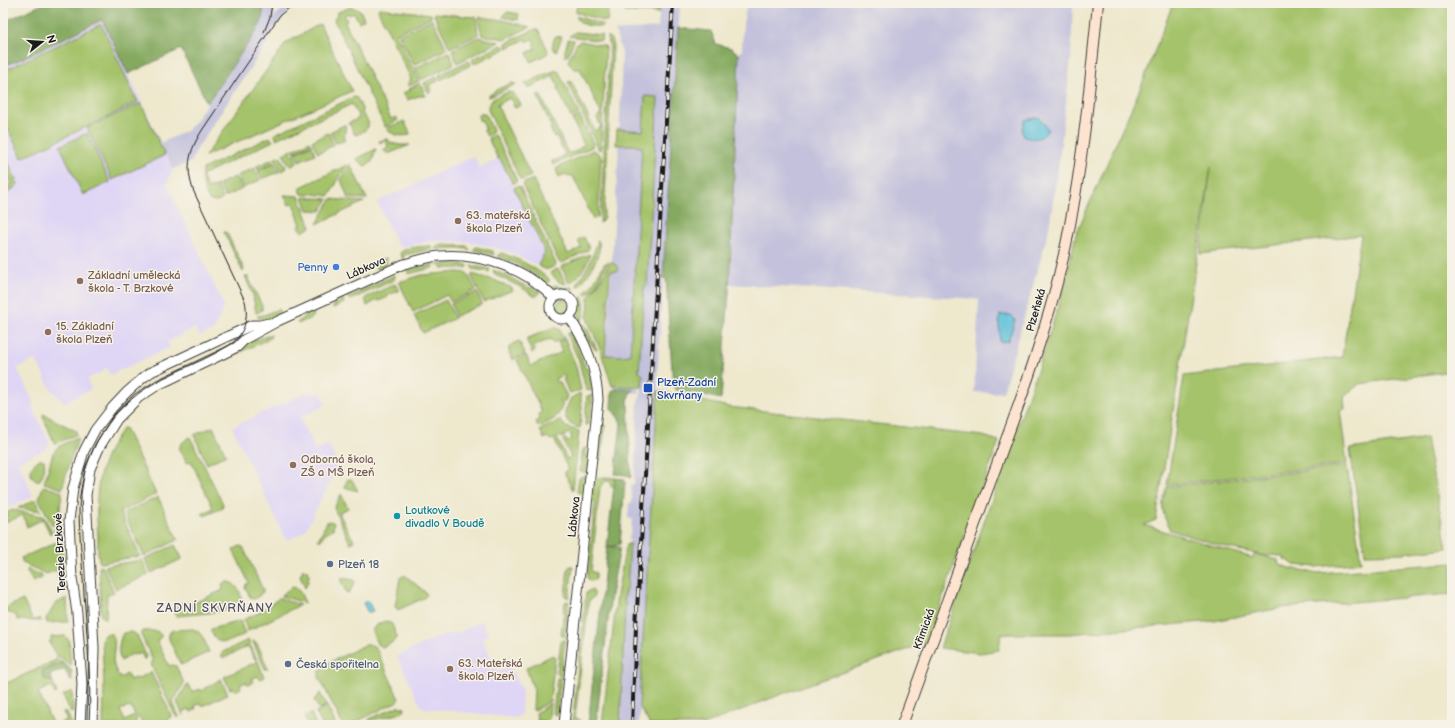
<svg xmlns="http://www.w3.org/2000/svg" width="1455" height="728" font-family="'Balsamiq Sans',sans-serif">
<rect width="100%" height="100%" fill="#f7f3e8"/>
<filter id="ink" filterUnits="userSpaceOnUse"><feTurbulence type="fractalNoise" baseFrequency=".025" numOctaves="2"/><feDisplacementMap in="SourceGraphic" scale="8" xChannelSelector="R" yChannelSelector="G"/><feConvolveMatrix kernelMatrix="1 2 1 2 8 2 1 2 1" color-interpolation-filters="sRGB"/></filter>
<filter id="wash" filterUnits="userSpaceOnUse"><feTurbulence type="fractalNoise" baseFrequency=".012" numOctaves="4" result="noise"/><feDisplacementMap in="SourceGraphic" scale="16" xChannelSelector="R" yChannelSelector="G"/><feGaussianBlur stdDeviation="0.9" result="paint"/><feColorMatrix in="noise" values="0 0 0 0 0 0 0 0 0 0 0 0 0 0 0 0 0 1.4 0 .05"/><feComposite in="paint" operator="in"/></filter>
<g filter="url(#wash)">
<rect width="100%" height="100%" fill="#eee8cd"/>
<path fill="#dfd5f5" d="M103 20 173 169 167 184 224 306 214 330 200 336 195 328 167 342 170 347 110 375 106 367 104 369V371L87 379 91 389 65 402 56 395 50 388 36 359 17 368 32 399 33 409 49 441V445L46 449 18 462 33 496 3 510V66L17 61Z
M474 156 479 168 500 158 545 252 538 265 507 251 471 242 431 241 402 247 397 244 377 202Z
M320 391 326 405 300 418 308 435 309 434 315 450 328 444 336 460 333 462 337 468 305 531 288 540 285 538 232 427 307 392 311 395Z
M482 621 489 635 482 638 498 672 510 666 518 682 522 691 521 714 516 718 424 708 420 705 397 656 439 637 455 632 456 634Z"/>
<path fill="#c3c1db" d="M265 3H276L273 18 289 3H301L285 15 272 31 267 43 198 147 191 162 173 169 161 143 188 130 196 120 257 30 261 23Z
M660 3H743L680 4 657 379 658 391 639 725H620L625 605 624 601 625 590 627 588 630 540H628L631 531 632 519 628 518 629 503H632L631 485 634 484 638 401 641 395 643 375 640 376 639 393 615 391 606 353 619 146 622 53 615 31 658 27Z
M747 3H1073L1071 59 1058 169 1048 233 1003 392 990 393 974 392 979 299 729 284 739 54 742 50 743 24Z"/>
<path fill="#a5c36a" stroke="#607043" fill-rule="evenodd" d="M577 3H609L607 21H603L576 12Z
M626 3H660L659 13 647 12H625Z
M1173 3H1452V371L1359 384 1344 397 1345 409 1340 410 1347 464 1167 485 1184 376 1342 357 1361 235 1200 254 1211 167 1156 520 1144 525 1253 558 1255 554 1278 560 1279 564 1289 568 1318 573 1452 563V594L1281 608 1214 621 1124 629 1070 634H1001L999 650 980 653 940 648 1044 351 1065 284 1076 234 1143 82Z
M351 7 360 10 364 19 359 22 354 13 349 15 348 13 344 15 347 21 345 22 391 119 396 117 398 120 385 127 334 20 338 12Z
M379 8 431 14V17L396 34 419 81 408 86V83L411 79 378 10Z
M508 12 519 14 518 20 503 17 504 14Z
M435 13 474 17H476L478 35 450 48 434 15Z
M576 16 603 25 601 27C592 26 579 26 576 16Z
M480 17 503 20 530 27 505 39 482 35 478 19Z
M432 19 447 49 414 65 399 35Z
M101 24 138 102 22 158 3 119V71Z
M320 24 352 91 205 156 286 43Z
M535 29 539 31 548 51 547 54 531 62 527 53 535 49 533 44 535 43 533 39 527 42 526 39 507 48 506 46V43Z
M575 32 602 35 601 41 570 36Z
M555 36 562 37 556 52 552 47Z
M607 36 611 39 613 46 604 215 603 220 600 223 610 47Z
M479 37 499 42 457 63 452 50Z
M568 39 574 40 568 55 565 57V51Z
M581 41 604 46 606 47 601 149 599 150 568 82 571 81 595 131 601 127 597 118 601 113 580 69H574L568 61 577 43Z
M502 45 505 49 474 64 472 60 473 59Z
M449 52 454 64 421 80 415 68Z
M468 61 470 62 471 65 440 80 439 75Z
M556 70 559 72 579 114 571 117 557 88 559 87 551 72Z
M550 72 552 77 530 87H527L525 84Z
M435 77 437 78 438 81 429 85 432 91 429 93 424 83Z
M420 83 426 96H419L407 100 403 93 410 90V88Z
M512 83 516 84 490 97 488 96 498 89Z
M508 92 514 93 521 105 515 108 510 98 497 105 531 176 522 180 520 179 488 110C488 98 499 96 508 92Z
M540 94 568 153 574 152 584 145 572 119 580 116 593 144 592 147 553 165 552 161 560 158 565 154 556 136 554 137 550 128 552 127 537 95Z
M645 96 658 97 647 284 644 288 639 372 643 375 642 387 612 386 600 349 587 318 589 306 588 299 605 274 610 262C615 263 618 266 618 271H610L605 355 622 356 630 355 642 147 635 146V145H616L617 129 643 131Z
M354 97 357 98 363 111 362 112C363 116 366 118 367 120 373 128 360 134 355 135L349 123 359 118 352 104 276 139 275 134Z
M141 103 165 155 112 180 87 128Z
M483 113 485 114 493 130 492 133 487 136 484 131 485 128 482 121 479 120 478 115Z
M404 121 410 133 409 135C400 137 394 135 387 130V128Z
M346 124 344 141 336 143 330 132Z
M87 133 110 182 83 195 60 146Z
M327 133 329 134 334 145 318 153 312 141Z
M494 135 496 136 517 181 513 184 500 159H498L488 138Z
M270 137 273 141 202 175 208 189 217 185 223 198C220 202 214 203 209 200 204 191 200 178 203 169Z
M387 139 389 140 390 143 400 145H410L388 154 383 150 388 147 385 140 380 143 379 141Z
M310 141 311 144 295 152 293 149H295Z
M312 145 315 154 299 161 295 153Z
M376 149 372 162 365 166 356 159Z
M291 150 297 162 292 166 289 165 283 154Z
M593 150 599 154 601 156 598 217 593 219 573 176 569 177 565 174 559 177 556 170 557 168Z
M3 151 18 184 12 190 3 196V190L12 183 3 164Z
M280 156 286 167 285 169 281 171 275 158Z
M273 159 274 162 258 170 256 167 257 166Z
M275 163 279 172 262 179 258 171Z
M350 164 367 199 348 198 341 180Z
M347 165 329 196 323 195V194L320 195 310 193V195L302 194 299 188Z
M254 168 260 180 243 188 237 176Z
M235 177 242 189 225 197 219 184Z
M533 179 568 254 581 248 578 240 584 237 589 248 588 250 562 263 559 262 523 186 524 183Z
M517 186 520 187 556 264 555 266C547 270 546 271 538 265L545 252 514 188Z
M284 195 299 196 311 227 302 232 299 226 301 225 293 203 289 205Z
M303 197 328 199 321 211 308 210Z
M331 199 364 202 317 224Z
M224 232 227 233 244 269 243 272Z
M598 240C605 252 586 278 578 287L577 283C587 270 593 257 598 240Z
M438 245 467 246 470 250 460 248 435 249Z
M429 246H431L432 249 404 255 403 259 400 253C406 247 420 247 429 246Z
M476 247 493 251 494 255 473 250Z
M501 253C517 258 536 268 549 279V281L546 285 537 279V275L515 263 497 256Z
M589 254 590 255C586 265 579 279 569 283L562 268 563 266Z
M386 258 387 264 377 270 374 264Z
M608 262C603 273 597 288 587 295L584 293 593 284 604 264Z
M453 263 468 265 467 268H442L437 264Z
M434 264 432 268 408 274 406 267 411 269Z
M471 265 490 269 489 272 473 269Z
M557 269 559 270 566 284 559 282 551 274V272Z
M493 270 509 277 529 288 533 287 540 292 537 296H534L521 287 495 275Z
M458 272 467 273 476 290 451 302 447 295 413 312 399 282 422 275Z
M472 274 494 280 512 288 513 290 484 302 471 275Z
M395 275 394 280 350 300 345 294 349 293 351 295Z
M245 276 248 277 262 306V310L259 312 256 313 253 295Z
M395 284 399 291 388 295V297L379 301 377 300 367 306 365 298Z
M555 285 564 288 572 287 574 290 563 292 550 288Z
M477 292 482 304 456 316 451 304Z
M342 295 344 303 333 308 334 301Z
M582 296C586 306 585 314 580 322 576 315 578 303 582 296Z
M446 300 455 318 423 333 414 315Z
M556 307a7 7 0 1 1 14 0a7 7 0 1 1-14 0Z
M278 309 281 315 270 320 263 321 257 316 264 315Z
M312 309 314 315 313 317 298 324 297 323Z
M581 325H585L586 326 597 350H596L587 339Z
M554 327 559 329 564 338 553 343 550 339 533 347 535 351 532 353 526 339Z
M573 331 575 335 573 337 586 369H589L592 391 586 390 579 361 567 334Z
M271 335 270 338 228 358 227 357 247 342Z
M565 339 576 366 581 390 569 393 563 379 565 378 564 375 555 379 556 382 559 381 567 396 565 401H560L561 403 563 404C557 420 553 420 538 427L536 422 539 420 538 414 542 412 517 360 526 355 531 366 562 352 558 342Z
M519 341 525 354 512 360C507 348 507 346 519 341Z
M658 391 729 407 983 436 999 441 926 643 787 692 703 725H650L639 706Z
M580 393 582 407 580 428C570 426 565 421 565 411L571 398Z
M592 395V409L588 425H585L587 396Z
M43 414 76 431 77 434 55 444 43 417Z
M560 420 566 427 579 431 573 490 565 474V471L568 469 554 439 550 440 547 437 544 439 540 430ZM570 433 572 439 567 442 566 439 563 440 571 457 567 459 557 438 561 436 562 438 565 437 564 435Z
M601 423 604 424 605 426 601 457 598 460Z
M213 427 226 455 207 464 194 435Z
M123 428H125L156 494 120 512 140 556 100 563C97 555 98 544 98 536 95 493 96 464 123 428Z
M190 437 223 504 222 508 205 516 202 514 213 508 191 461 187 463C181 450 173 447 190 437Z
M75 438H78V439L69 464 62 489 44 483 53 453 58 447Z
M1426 438 1447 548 1403 553 1365 554 1350 449Z
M583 448 586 449 588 461 587 473 580 471Z
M40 459 44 460C46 466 43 476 39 481H36C27 474 31 464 40 459Z
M1347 466 1361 562 1316 567 1294 565 1289 561 1284 560V557L1273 555 1268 556 1229 548 1170 530C1162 511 1160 508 1167 487Z
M581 477H586L584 491 580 493 577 492 579 478Z
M605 477 615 478 614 487H611L610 481H606L600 487 591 571 596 573V579L591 581 587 578 595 501 592 500 594 479Z
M348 479 352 480 358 491 344 487Z
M43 486 62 492 60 508 61 524 52 525 39 499Z
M341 494 348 508 340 512V515L354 541 350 543 334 508Z
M158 497 178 540 144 556 124 513Z
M34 500H36L41 511 18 508Z
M13 510 42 516 45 518 52 532 50 534 43 519 27 527 23 515 7 522 4 517 7 515 6 513Z
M329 521 333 522 334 524 333 529 324 534 321 540H318L327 522Z
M62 528 64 548 54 529Z
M57 542 65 558V562L61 563 62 568 66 567 64 571 58 574 57 570 46 574 23 563 21 558Z
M630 543 627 588 625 590 624 601 626 603 625 606 620 725H602L617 595 626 545Z
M175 545 182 558V559L151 573 145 559Z
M240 546 243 547 263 590V592L255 599 250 597 245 588 246 584 249 583 233 550Z
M142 560 148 573V575L116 589 105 566Z
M101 566 103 567 114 592 107 596 106 619 102 617 101 615 99 567Z
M570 566H573L569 598 565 596 568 568Z
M28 569 42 576V578L33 582 27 571Z
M303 569 307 570 309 575 308 582 305 588 300 576Z
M63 575 66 576 67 591 64 592 57 577Z
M403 576H406L425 592 427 595 424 598 398 610 395 607 400 578Z
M342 578 354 580 355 583 349 593 346 592 341 581Z
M227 582C234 582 241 590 241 598 241 601 239 605 237 607L209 613 176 616 174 610 178 605 183 602 184 604 190 602 192 604 223 590 222 584Z
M293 587C300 588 302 597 305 603L281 596 290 588Z
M592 590 594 593V597L592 599 589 600 575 717 580 720V725H572L586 593 588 591Z
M67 598 68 621 67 622 47 623C44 617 48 617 50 613 52 610 53 607 55 604Z
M279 598 300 605 248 631 243 620 262 611Z
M23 600 33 621 39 618 41 621 17 620 16 615 3 611V609Z
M569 601 565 637 561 635 565 602Z
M240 621 245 634C230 641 221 649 211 632V629Z
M385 621 392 624 397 637 393 642 382 647 377 644 372 631 375 626Z
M193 629C203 632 205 643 209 652L181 665 169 639V634L172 630Z
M143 631H157L161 635V637L157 641 169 666 173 665 176 666 184 683 173 702 179 717 178 718 177 715H175L150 663 153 661 141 635Z
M132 632 137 635 146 655 145 659H144L141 653 137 655 136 654 133 655 132 654 121 661C117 654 119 640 123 633Z
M106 634H112C118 644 111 655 114 666 115 670 118 674 120 678L127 674 130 680 134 678 135 679 138 678 139 679 143 677 142 676 151 672 172 717 164 721 165 725H143L139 717 136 718 137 720 135 722 139 725H103L104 685 102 639 104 635ZM128 707 129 708 131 707 135 715 125 721 120 710Z
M65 636 69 640 71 666 59 656 57 657 49 642 51 641V637Z
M248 640 257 660 255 659 248 646 224 658 222 657 221 654 223 652Z
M252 640 258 645 268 669H265Z
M563 640H565L561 676 558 675 557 672 561 641Z
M365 645H372L376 648 399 699 396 702 350 725H343L319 677V672L324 665Z
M553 655 555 657 550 701 548 702 535 710H533L534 690 526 668Z
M58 659 71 670 72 680 71 681 64 669 50 675 57 693 55 694 51 686 38 692 53 725H42L39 720 29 725H3V675L7 683Z
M256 661H258L264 677 260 679 258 676 252 679 253 682 248 685 246 682 240 685 241 688 235 691 234 688 230 689 224 677 256 662Z
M557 678H561L557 712V715H555L553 713Z
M221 679 228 694 203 706 201 703 195 706 196 709 191 712 189 709 183 712 184 715H183L177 702 186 686 188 685 192 692 200 689 201 691Z
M72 691 73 712 71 713 63 695Z
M320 693 326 706 319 709 314 700Z
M550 703 549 719 545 721 537 720 536 713Z
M327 706 336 725H322L316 712Z
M398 706 405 708 403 712 398 714 369 721V719Z
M66 711 71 722V725H56L67 720 63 712Z
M311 713 316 725H308L304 717Z"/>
<path fill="#84a95e" stroke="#50623d" d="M45 3H265L261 23 257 30 207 103 181 49 128 74 102 20 17 61 3 66V22Z
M678 28 711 31 716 44 731 48 739 54 729 292 721 399 676 390 673 386 666 278H663Z
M616 389 633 390 629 395 628 402 631 477 630 478 627 475 615 474 621 425 620 420 611 408 612 391Z
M615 478 624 479 625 482 620 544 614 546H607Z
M607 547H620L619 553 611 595 596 725H588Z
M62 663 71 670V681L64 669 50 675 53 682 43 678 42 671Z"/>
<path fill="#5bc0d9" stroke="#3c6e7a" d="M1039 117 1048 129C1043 140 1034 140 1024 137L1022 129 1025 120Z
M1000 315H1011L1015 320 1008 341 1000 342 999 324Z
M368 601 373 611 368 613 363 603Z"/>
</g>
<g filter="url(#ink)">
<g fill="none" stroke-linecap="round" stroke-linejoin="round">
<g stroke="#3c3b37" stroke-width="11">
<path id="tertiary" d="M550 307a12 12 0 1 1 24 0a12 12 0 1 1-24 0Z
M80 725 82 684 77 613 72 578 69 521 73 488 84 451 95 430 112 408 127 392 144 377 151 372 252 325H260L269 323
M92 725 94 648 86 495 90 469 100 446 117 419 138 398 158 385 223 354 237 347 245 339 278 321 404 264C416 261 427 257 440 256 480 253 526 268 554 298
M564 725 598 400C597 371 586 341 569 317"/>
</g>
<g stroke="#3c3b37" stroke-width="12">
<path id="secondary" d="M902 725C931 647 958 569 987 491 1016 413 1046 335 1064 254 1082 172 1090 86 1098 3"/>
</g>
<use href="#tertiary" stroke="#fff" stroke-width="9"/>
<use href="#secondary" stroke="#fde4d1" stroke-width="10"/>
<path stroke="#1c1c1c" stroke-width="1" d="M264 32 270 17 272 3
M89 725C92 677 86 628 83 579 82 556 79 533 79 510 80 470 98 428 128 402 156 376 196 366 228 346 244 336 249 319 245 301L194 192C184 166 190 148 205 126L280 15 295 3"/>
<g stroke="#1c1c1c" stroke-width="4">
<path id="rail" d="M632 725 636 627 673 3"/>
</g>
<use href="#rail" stroke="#f7f3e8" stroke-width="2.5" stroke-dasharray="8" stroke-linecap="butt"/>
</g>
</g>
<g fill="#8d6e63" stroke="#f7f3e8" stroke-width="1.5">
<circle cx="458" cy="221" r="4"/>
<circle cx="80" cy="281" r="4"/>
<circle cx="48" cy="332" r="4"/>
<circle cx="293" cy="465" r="4"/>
<circle cx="450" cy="669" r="4"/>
</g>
<circle fill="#3f7fe0" stroke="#f7f3e8" stroke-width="1.5" cx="336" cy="267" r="4"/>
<rect fill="#1a4fb4" stroke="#f7f3e8" stroke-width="1.5" x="643" y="383" width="10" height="10" rx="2"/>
<circle fill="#0f9aa8" stroke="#f7f3e8" stroke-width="1.5" cx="397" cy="516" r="4"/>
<g fill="#5c6f8a" stroke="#f7f3e8" stroke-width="1.5">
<circle cx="330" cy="564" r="4"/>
<circle cx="288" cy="664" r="4"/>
</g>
<g text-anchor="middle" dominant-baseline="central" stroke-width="3" stroke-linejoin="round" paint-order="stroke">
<g font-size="11" fill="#785e54" stroke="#f7f3e8" text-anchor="start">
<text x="466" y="215">63. mateřská<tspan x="466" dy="13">škola Plzeň</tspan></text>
<text x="88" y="275">Základní umělecká<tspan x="88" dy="13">škola - T. Brzkové</tspan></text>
<text x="56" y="326">15. Základní<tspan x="56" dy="13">škola Plzeň</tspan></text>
<text x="301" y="459">Odborná škola,<tspan x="301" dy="13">ZŠ a MŠ Plzeň</tspan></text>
<text x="458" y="663">63. Mateřská<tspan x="458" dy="13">škola Plzeň</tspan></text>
</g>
<g font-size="11" fill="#366cbe" stroke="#f7f3e8" text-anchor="end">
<text x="328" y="267">Penny</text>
</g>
<g font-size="11" fill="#1c1c1c" stroke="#f7f3e8">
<text transform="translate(366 268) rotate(-24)">Lábkova</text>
<text transform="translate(1036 310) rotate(-74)">Plzeňská</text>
<text transform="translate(574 517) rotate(-84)">Lábkova</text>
<text transform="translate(60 553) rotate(-93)">Terezie Brzkové</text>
<text transform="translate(924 629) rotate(-70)">Křimická</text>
</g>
<g font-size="11" fill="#164399" stroke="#f7f3e8" text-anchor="start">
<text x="657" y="382">Plzeň-Zadní<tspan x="657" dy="13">Skvrňany</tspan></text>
</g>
<g font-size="11" fill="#0d838f" stroke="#f7f3e8" text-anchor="start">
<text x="405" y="510">Loutkové<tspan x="405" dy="13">divadlo V Boudě</tspan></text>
</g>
<g font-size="11" fill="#4e5e75" stroke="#f7f3e8" text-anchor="start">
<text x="338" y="564">Plzeň 18</text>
<text x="296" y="664">Česká spořitelna</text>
</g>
<g font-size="12" letter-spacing="1" fill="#514d60" stroke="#f7f3e8">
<text x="215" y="608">ZADNÍ SKVRŇANY</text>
</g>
</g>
<rect width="1455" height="728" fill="none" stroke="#f7f3e8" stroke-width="16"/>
<g transform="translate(42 42) rotate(73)" stroke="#f7f3e8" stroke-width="3" paint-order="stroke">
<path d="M0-3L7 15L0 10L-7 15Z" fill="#1c1c1c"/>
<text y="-6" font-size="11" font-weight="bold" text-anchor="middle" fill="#1c1c1c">N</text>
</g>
</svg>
